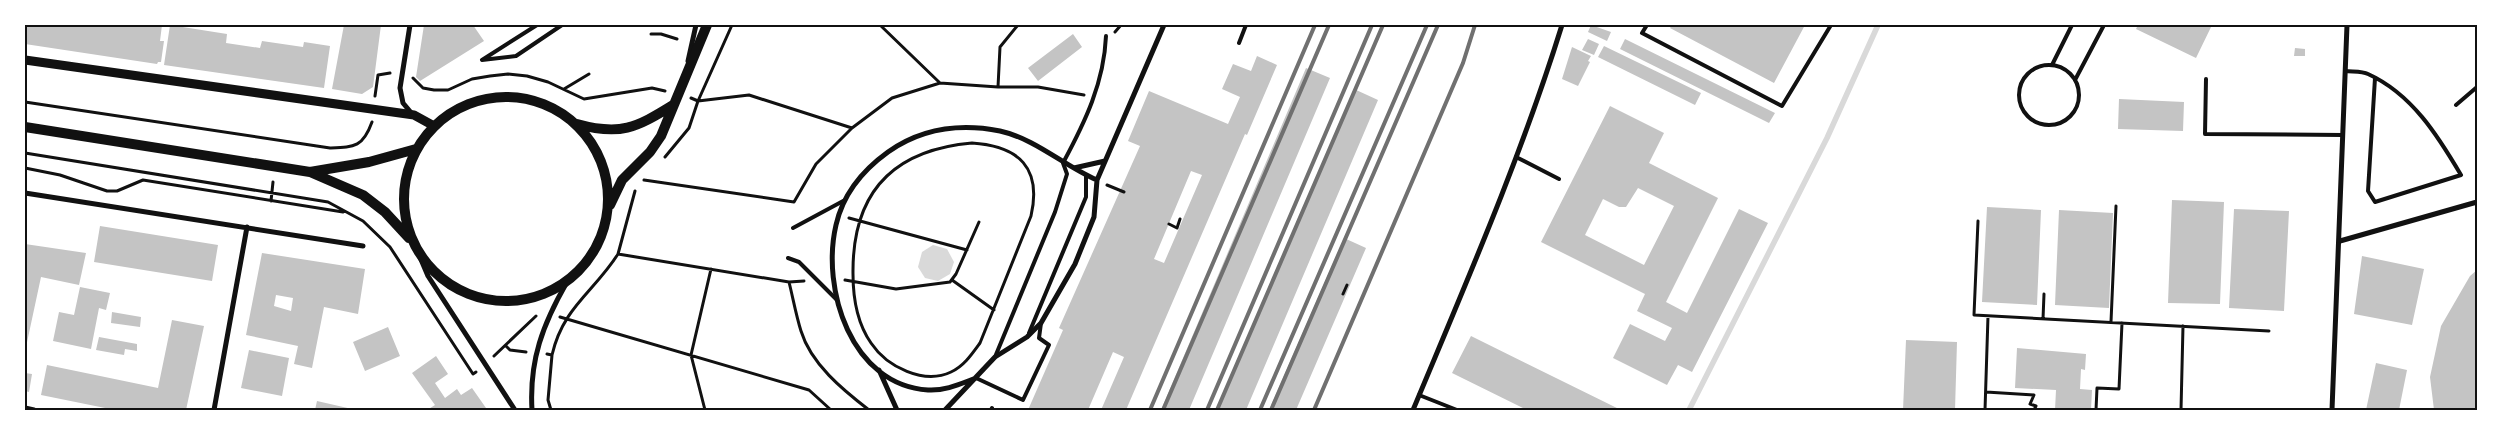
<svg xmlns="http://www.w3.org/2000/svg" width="2502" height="435" font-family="'Times New Roman',serif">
<rect width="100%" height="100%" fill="#fff"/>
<path fill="#d9d9d9" d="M933 245 947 249 954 262 950 274 938 281 925 278 918 267 922 252Z"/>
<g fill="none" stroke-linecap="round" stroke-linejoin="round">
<path stroke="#d9d9d9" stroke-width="5.5" d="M1689 410 1827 138 1878 25"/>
</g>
<path fill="#c4c4c4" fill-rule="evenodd" d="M25 25H162L160 41H164L161 62H158L157 64 25 44Z
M170 25 227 34 226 43 260 48 262 41 303 47 304 42 330 46 324 88 164 65Z
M344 25H381L373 87 362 94 332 89Z
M424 25H473L484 41 420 81 416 77Z
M1591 25 1611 32 1607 41 1588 32Z
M1672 25H1805L1774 83 1670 28Z
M2138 25H2212L2196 58 2136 29Z
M1073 34 1082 47 1038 81 1028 68Z
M1588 39 1599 44 1594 55 1582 50Z
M1625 39 1775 113 1769 123 1620 49Z
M1604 46 1701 93 1695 105 1598 57Z
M1572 47 1591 56 1588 61 1590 62 1578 86 1562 79Z
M2295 48 2305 49V56H2294Z
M1257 56 1277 65 1247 135 1245 134 1126 410H1101L1124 357 1113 352 1088 410H1028L1063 330 1059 328 1140 146 1128 141 1149 91 1228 124 1240 97 1222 89 1233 64 1251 71ZM1191 171 1202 175 1164 263 1154 259Z
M1306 68 1330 78 1189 410H1161Z
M1354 89 1378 100 1246 410H1218Z
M2119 99 2184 102 2183 131 2118 129Z
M1610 106 1664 133 1649 163 1718 198 1666 302 1687 313 1739 209 1768 223 1692 372 1678 365 1667 385 1613 358 1630 324 1665 341 1672 328 1637 311 1645 294 1541 242ZM1638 188 1674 206 1644 265 1585 235 1603 199 1619 207H1626Z
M2172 200 2224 202 2220 304 2168 303Z
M1987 207 2041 210 2037 305 1982 302Z
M2234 209 2289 211 2284 311 2229 308Z
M2059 210 2113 213 2109 308 2055 305Z
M100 226 218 245 212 281 94 262Z
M1344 238 1366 248 1296 410H1269Z
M25 244 86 253 79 285 41 277 26 347Z
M262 253 365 269 358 314 324 307 312 368 294 364 298 346 246 335ZM276 295 293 298 291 311 274 306Z
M2362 256 2424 269 2412 325 2354 314Z
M2477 270V410H2434L2430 377 2441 326 2470 276Z
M80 287 110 293 106 310 99 308 91 349 53 341 59 312 74 315Z
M112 312 141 317 140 327 111 323Z
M172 320 204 326 186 410H115L41 395 47 365 158 388Z
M388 327 400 356 365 371 353 342Z
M1471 336 1621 410H1527L1452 373Z
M99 337 137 344V351L125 349 124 355 96 350Z
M1906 340 1957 342 1955 410H1903Z
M2017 348 2086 354 2085 370 2081 369 2080 389 2092 390 2091 410H2055L2056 390 2015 388Z
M249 350 289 358 282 396 241 388Z
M436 356 448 374 435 383 445 398 457 389 461 395 472 388 486 408 483 410H427L435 405 412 373Z
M2376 363 2407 370 2399 410H2366Z
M25 373 32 374 29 392 25 391Z
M317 401 352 409V410H315Z"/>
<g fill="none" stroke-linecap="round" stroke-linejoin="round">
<path stroke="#111" stroke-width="3" d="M732 25 698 101 749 95 852 128 892 98 940 83 998 87 1000 47 1018 25
M880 25 940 83
M1115 32 1121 25
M651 34H661L677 39
M413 78 423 88 434 90H448L472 79 490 76 508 74 527 76 548 82 584 99 652 88 665 91
M998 87H1038L1084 95
M564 89 589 74
M375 96 378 75 390 73
M25 102 330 148C355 147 363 147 372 122
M972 143C1019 146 1042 168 1031 216L980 343C972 354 964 366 951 372 924 385 887 367 871 343 857 323 853 298 853 274 852 194 892 150 972 143Z
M25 153 328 202 363 221 390 247 473 374 476 372
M665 157 689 128 698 101 691 98
M25 168 60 175 107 191H117L143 180 343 212
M644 180 794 202 816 164 852 128
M1107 185 1124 192
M271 201 273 182
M849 218 967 250
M1978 221 1974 315 2269 331
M1169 224 1177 228 1180 219
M618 254 635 191
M845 280 896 289 950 282 956 274 979 222
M952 280 994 310
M789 282C793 298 796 315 801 331 811 364 843 390 869 410
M1343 294 1347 285
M560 317 809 390 831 410
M2043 319 2044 294
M2111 322 2116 206
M506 346 510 350 526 352
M547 354 552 355C563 307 594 292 618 254L789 282 804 281
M494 356 536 316
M1986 392 2034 395 2030 404 2036 406 2034 410
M551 410 548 400 552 355
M705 410 691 355 711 269
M1985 410 1988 316
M2096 410 2097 388 2119 389 2122 323
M2181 410 2183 326"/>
<path stroke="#111" stroke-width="4" d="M537 25 482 60 516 56 562 25
M1647 25 1642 33 1782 106 1831 25
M1239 43 1246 25
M2052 65 2072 25
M2019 95a30 30 0 1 1 60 0a30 30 0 1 1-60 0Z
M2345 71C2352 72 2362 71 2368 74 2412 94 2438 136 2461 175L2375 202 2368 191 2375 78
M2206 79 2205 134 2343 135
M2075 80 2104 25
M2456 105 2477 87
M1516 157 1559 179
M793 228 845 200
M788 258 799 262 837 300
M1029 333 1086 197V175
M995 357 1055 212 1067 174 1063 163C1085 122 1104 83 1106 36
M976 378 1023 400 1049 345 1039 338 1041 323
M1419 395 1457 410
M991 410 992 408"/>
<path stroke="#111" stroke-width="5" d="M410 25 400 88 403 103 413 115
M688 61 696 25
M1074 168 1105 161
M25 193 363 246
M2340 241 2477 202
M417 250 428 276 515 410
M879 370 897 410
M976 378C960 384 945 391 928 390 851 385 821 289 836 225 843 194 863 170 888 152 922 128 959 123 1000 131 1036 139 1064 166 1097 180
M25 408 34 410
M214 410 247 227
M532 410C529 360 543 324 567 282
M945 410 995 357 1027 337 1041 323 1075 264 1094 217 1097 180 1164 25
M1413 410C1466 283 1521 157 1562 25
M2332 410 2347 25"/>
<path stroke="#111" stroke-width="9" d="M25 60 414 115 434 126"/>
<path stroke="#111" stroke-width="10" d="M404 199a102 102 0 1 1 204 0a102 102 0 1 1-204 0Z
M577 124C620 136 636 128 673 105
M25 127 310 172 363 195 385 212 409 238
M310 172 369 162 416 149
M610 205 622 180 650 152 661 136 707 25"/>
<path stroke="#707070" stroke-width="4" d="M1150 410 1315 25
M1163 410 1329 25
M1207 410 1372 25
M1217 410 1383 25
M1260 410 1427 25
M1271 410 1438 25
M1314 410 1463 63 1475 25"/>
</g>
<rect width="2502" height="435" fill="none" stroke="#ffffff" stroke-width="52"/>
<rect x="26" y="26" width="2450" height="383" fill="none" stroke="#111" stroke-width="2"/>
</svg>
